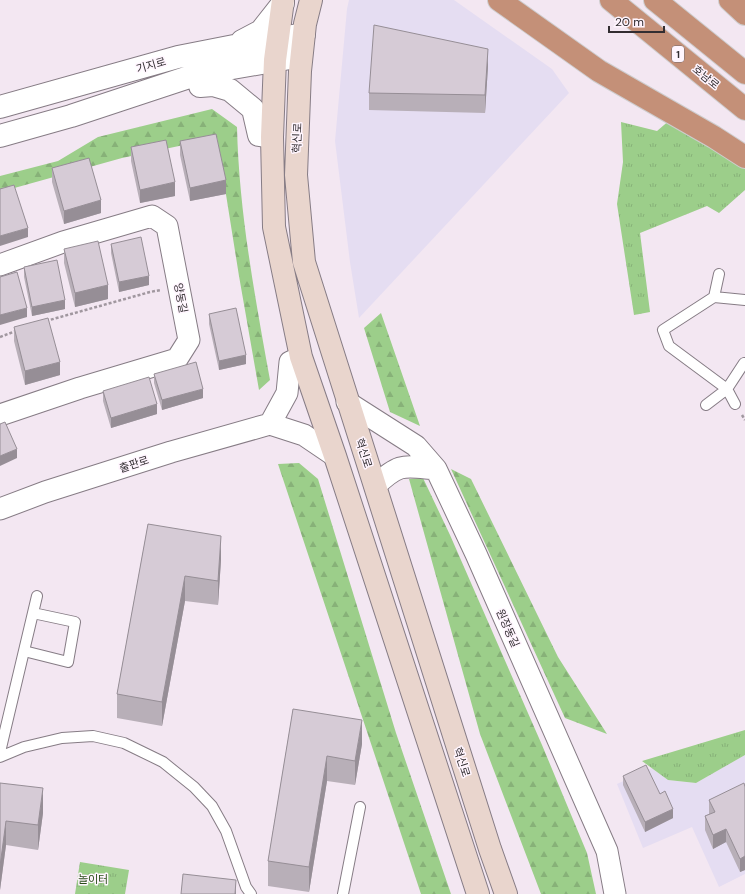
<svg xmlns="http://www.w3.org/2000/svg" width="745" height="894" font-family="'DM Sans','Noto Sans KR',sans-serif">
<defs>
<pattern id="grass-tufts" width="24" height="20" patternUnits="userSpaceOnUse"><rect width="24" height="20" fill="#9cce8a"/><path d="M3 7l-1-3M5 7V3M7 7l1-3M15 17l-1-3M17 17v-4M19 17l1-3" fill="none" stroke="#87b178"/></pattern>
<pattern id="forest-firs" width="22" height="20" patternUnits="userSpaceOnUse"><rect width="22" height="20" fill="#9cce8a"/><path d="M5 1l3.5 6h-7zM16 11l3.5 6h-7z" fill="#87b178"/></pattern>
</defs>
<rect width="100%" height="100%" fill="#f3e7f2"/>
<path fill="#e5ddf2" d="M349 0H454L552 69 569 93 359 318 350 262 335 141 347 9Z
M745 755V874L719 887 692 827 643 848 617 784 652 768 668 780 696 783Z"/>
<path fill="url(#grass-tufts)" d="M671 119 745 165V190L719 213 707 206 640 233 650 312 634 315 617 204 623 162 621 122 657 131Z
M745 730V755L696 783 668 780 642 761Z
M80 862 129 870 125 894H75Z"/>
<path fill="url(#forest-firs)" d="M212 109 237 127C239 212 255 297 270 380L259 390 239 276 217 138 122 158 0 192V176L58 161 98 137Z
M381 313 420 426 390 412 364 328Z
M299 463 318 479 396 733 451 894H421L278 464Z
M451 469 471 479 558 657 607 734 565 718Z
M423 478 450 535 542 745 587 853 596 894H541L480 734 409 479Z"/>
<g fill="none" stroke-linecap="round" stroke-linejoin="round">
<g stroke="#867c85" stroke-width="12">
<path id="service" d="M719 274 714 297 663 330 669 346 727 389 735 404
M714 297 745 300
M706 405 727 389 744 363
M24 651 68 662 75 622 33 613
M0 752 37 596
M0 757 24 747 62 738 93 736 124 743 163 762 194 787 212 806 226 831 246 887 251 894
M343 894 360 807"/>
</g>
<g stroke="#867c85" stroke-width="23">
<path id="minor" d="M0 265 63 242 152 216 167 226 189 340 177 359 80 388 0 415
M347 402 416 446 436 469 476 554 607 851 615 894
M270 424 287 393 290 362 301 357
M375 486C400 462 404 466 436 469
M0 509 45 492 171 452 270 424 304 435 335 456"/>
</g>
<g stroke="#867c85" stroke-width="24">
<path id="tertiary" d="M242 41 261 31 283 3
M198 74 200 86 213 85 230 90 253 109 259 135 272 137
M0 107 178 57 234 46 304 34
M0 136 71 116 198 74 301 56"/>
</g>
<g stroke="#867c85" stroke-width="24">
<path id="secondary" d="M283 0 275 60 272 137 274 227 301 357 335 456 478 894
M311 0 305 24 300 71 296 175 304 262 490 849 506 894"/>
</g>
<g stroke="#cecdce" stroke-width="24">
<path id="trunk" d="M499 0 599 71 714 137 745 157
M611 0 745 109
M655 0 745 73
M730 0 745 14"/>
</g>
<path stroke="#a0979f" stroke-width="2.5" stroke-dasharray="3 2" stroke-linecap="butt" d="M46 321 150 292 161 290
M0 337 16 331
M742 415 745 420"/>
<use href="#service" stroke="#fff" stroke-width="10"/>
<use href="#minor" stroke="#fff" stroke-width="21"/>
<use href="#tertiary" stroke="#fff" stroke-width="22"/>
<use href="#secondary" stroke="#e9d5cd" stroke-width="22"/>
<use href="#trunk" stroke="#c49078" stroke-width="22"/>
</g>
<path fill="#b8afb8" d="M488 66 485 113 369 110V93Z
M180 141 226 194 190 201 180 155Z
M131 147 175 196 140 203 131 161Z
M52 168 101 213 64 224 52 182Z
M111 244 149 285 119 292 111 253Z
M64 249 108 299 75 307 64 263Z
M24 267 65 309 32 316 24 277Z
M209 314 246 364 219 370 209 324Z
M14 327 60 375 25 385 14 341Z
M154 374 203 398 162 410 154 383Z
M103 391 157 414 111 428 103 401Z
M148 524 221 560 218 605 185 601 162 726 117 718V694Z
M293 709 362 744 355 785 327 781 309 892 268 886V861Z
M623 776 660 794 673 818 645 832 623 785Z
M0 783 43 813 38 850 6 845 0 890Z
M745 787V870L740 872 726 842 713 849 705 830V816L709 814V800Z"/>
<path fill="#968e96" d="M488 49V66L485 113V95Z
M226 180V194L190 201V188Z
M175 182V196L140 203V190Z
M101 200V213L64 224V211Z
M28 228V237L0 246V236Z
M149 276V285L119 292V282Z
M108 285V299L75 307V293Z
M65 300V309L32 316V307Z
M27 308V317L0 325V315Z
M246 355V364L219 370V361Z
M60 362V375L25 385V371Z
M203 389V398L162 410V400Z
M157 404V414L111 428V418Z
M17 449V458L0 466V456Z
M221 536V560L218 605V581Z
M185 576V601L162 726V702Z
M362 720V744L355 785V761Z
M327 756V781L309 892V867Z
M43 788V813L38 850V825Z
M673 809V818L645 832V822Z
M6 821V845L0 890V866Z
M726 829V842L713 849V835Z
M745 856V870L740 872V859Z
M236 880V894H235Z"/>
<path fill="#d6cbd6" stroke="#968e96" d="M374 25 488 49 485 95 369 93Z
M216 134 226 180 190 188 180 141Z
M166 140 175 182 140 190 131 147Z
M89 158 101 200 64 211 52 168Z
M14 185 28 228 0 236V189Z
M141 237 149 276 119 282 111 244Z
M98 241 108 285 75 293 64 249Z
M57 260 65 300 32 307 24 267Z
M17 272 27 308 0 315V277Z
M236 308 246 355 219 361 209 314Z
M48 318 60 362 25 371 14 327Z
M196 362 203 389 162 400 154 374Z
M149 377 157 404 111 418 103 391Z
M5 422 17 449 0 456V424Z
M148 524 221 536 218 581 185 576 162 702 117 694Z
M293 709 362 720 355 761 327 756 309 867 268 861Z
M646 765 660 794 665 791 673 809 645 822 623 776Z
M0 783 43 788 38 825 6 821 0 866Z
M744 783 745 787V856L740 859 726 829 713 835 705 816 715 812 709 800Z
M183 874 236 880 235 894H181Z"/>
<g text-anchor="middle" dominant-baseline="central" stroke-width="3" stroke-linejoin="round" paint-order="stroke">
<rect fill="#fff5fe" stroke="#70696e" stroke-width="1" x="672" y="46" width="12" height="16" rx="3"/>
<g font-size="10" font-weight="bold" fill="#322d31">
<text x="678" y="54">1</text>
</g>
<g font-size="11" fill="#322d31" stroke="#fff5fe">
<text transform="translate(151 65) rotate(-16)">기지로</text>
<text transform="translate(706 77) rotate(39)">호남로</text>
<text transform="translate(297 138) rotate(-88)">혁신로</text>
<text transform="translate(181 298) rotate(79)">양동길</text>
<text transform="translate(364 453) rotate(72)">혁신로</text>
<text transform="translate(134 464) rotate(-18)">출판로</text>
<text transform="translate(508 628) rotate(66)">원장동길</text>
<text transform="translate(462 762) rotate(72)">혁신로</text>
</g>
<g font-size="11" fill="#294d19" stroke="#fff5fe">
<text x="93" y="879">놀이터</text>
</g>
</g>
<path d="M609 26v6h55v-6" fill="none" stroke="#322d31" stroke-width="2"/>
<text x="615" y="26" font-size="12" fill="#322d31" stroke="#fff5fe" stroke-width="3" paint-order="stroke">20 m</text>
</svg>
